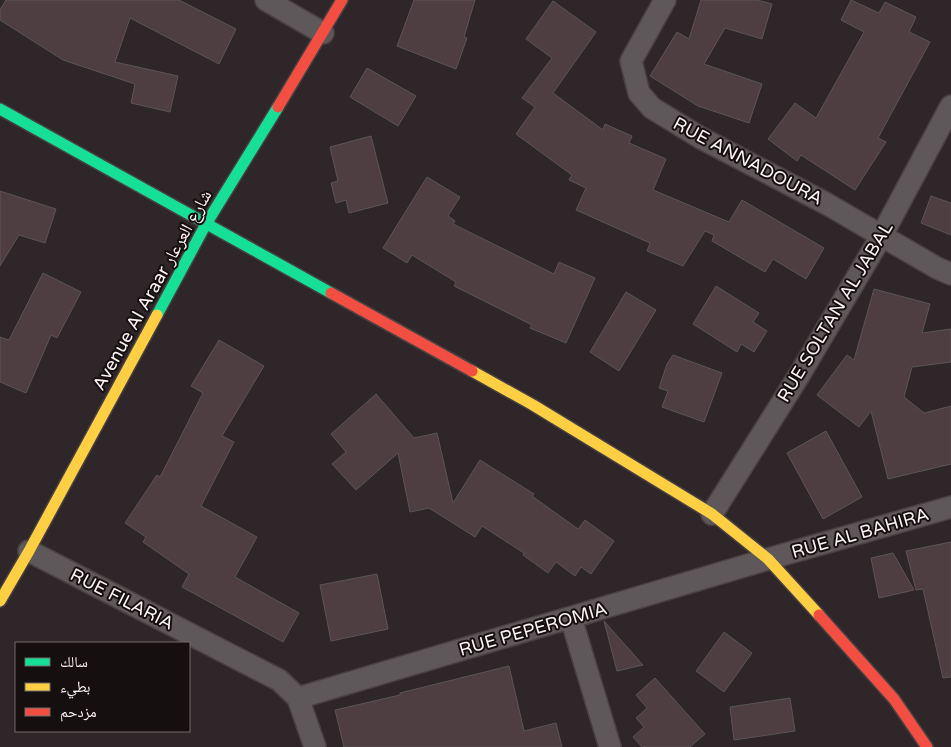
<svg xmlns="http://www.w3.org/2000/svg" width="951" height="747" font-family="'Varela Round','Noto Naskh Arabic',sans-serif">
<rect width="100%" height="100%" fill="#2e2628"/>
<path fill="#4e3e42" stroke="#5c5456" d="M6 0H179L236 29 219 64 130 18 115 62 178 76 170 112 131 103 135 84 63 60 0 20V10Z
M414 0H475L464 37 467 38 456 69 397 46Z
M701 0H757L772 4 762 39 725 28 704 64 762 84 749 123 698 106 650 76 677 32 689 39Z
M851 0 879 13 885 2 916 17 909 32 930 42 878 138 886 142 855 190 801 155 797 161 768 139 795 103 816 118 864 32 841 20Z
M553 1 596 32 553 93 603 130 605 124 632 136 629 143 666 159 653 190 729 222 742 200 824 248 806 279 773 259 765 272 712 241 714 235 705 231 683 266 647 251 650 243 576 210 586 188 569 180 572 175 516 134 535 107 522 98 552 58 526 39Z
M367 68 416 96 398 126 350 97Z
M371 136 388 203 349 213 346 200 336 203 331 183 338 181 330 147Z
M427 177 460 197 448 216 455 221 453 224 554 274 559 262 595 278 566 343 530 328 532 325 454 286 456 282 412 255 407 263 383 248Z
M0 191 56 209 45 243 19 235 0 266Z
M931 196 951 203V235L921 223Z
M43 273 81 292 57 338 51 335 26 393 0 382V337L9 340Z
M716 286 759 313 753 322 767 331 754 352 741 344 737 352 693 324Z
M874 289 930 304 922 333 951 329V362L912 367 904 397 924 413 951 406V464L888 479 871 411 859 427 817 395 847 355 854 360Z
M626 292 656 310 619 371 590 352Z
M219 340 264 366 222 436 234 442 201 506 257 537 235 577 299 613 283 642 182 587 189 574 143 542 146 537 125 523 157 475 160 477 203 393 191 386Z
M673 355 722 373 704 422 662 407 668 391 659 388 667 364Z
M376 394 414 438 437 433 453 503 480 460 534 494 532 496 578 529 585 520 614 541 591 574 581 567 575 576 556 562 548 573 523 555 524 553 482 526 475 537 429 508 410 512 398 453 356 490 332 464 346 452 331 434Z
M826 431 862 497 823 519 787 453Z
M951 542V677L943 678 923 589 916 590 906 551Z
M893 553 914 590 879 598 871 558Z
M377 574 388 629 331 641 320 585Z
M604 621 643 665 617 671Z
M724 632 752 653 724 692 696 671Z
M509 666 524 731 556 723 562 747H344L335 710 400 695V693Z
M655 678 705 734 690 747H642L633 737 644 727 636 718 647 708 636 695Z
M790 698 795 731 734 740 730 707Z"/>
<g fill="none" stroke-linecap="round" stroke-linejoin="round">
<g stroke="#484143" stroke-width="24">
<path id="street" d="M266 0 323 33
M665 0 631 61 639 93 652 108 701 138 827 204 937 268 951 274
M712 514 800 374 882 235 951 106
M29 551 279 680 298 698 315 747
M571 618 610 747
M298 698 768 559 951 507"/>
</g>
<g stroke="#484143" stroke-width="14">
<path id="fast" d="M0 109 331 293
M157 315 206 224 278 107"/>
</g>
<g stroke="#484143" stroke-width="14">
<path id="slow" d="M472 371 533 405 712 514 768 559 819 615
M0 601 29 551 157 315"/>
</g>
<g stroke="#484143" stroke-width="14">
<path id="jam" d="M278 107 342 0
M331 293 472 371
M819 615 894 699 927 747"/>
</g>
<use href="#street" stroke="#5e585a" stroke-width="21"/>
<use href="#fast" stroke="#16e098" stroke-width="11"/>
<use href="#slow" stroke="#ffcf43" stroke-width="11"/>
<use href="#jam" stroke="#f24e42" stroke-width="11"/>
</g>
<g text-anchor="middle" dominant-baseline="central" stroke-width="4" stroke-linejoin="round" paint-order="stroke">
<g font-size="18" fill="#fdf2f3" stroke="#150f10">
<text transform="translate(748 161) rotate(28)">RUE ANNADOURA</text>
<text transform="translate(152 290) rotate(-61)">Avenue Al Araar شارع العرعار</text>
<text transform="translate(835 312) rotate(-59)">RUE SOLTAN AL JABAL</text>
<text transform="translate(860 533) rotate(-16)">RUE AL BAHIRA</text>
<text transform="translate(122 599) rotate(27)">RUE FILARIA</text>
<text transform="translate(533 629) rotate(-16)">RUE PEPEROMIA</text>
</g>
</g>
<rect x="15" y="642" width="175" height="90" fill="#150f10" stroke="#726a6b"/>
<rect x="25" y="658" width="25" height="8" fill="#16e098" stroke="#726a6b"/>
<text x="60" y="667" font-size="15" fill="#fdf2f3">سالك</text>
<rect x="25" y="683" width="25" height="8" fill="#ffcf43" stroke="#726a6b"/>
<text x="60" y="692" font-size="15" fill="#fdf2f3">بطيء</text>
<rect x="25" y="708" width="25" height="8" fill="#f24e42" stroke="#726a6b"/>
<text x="60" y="717" font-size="15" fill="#fdf2f3">مزدحم</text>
</svg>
